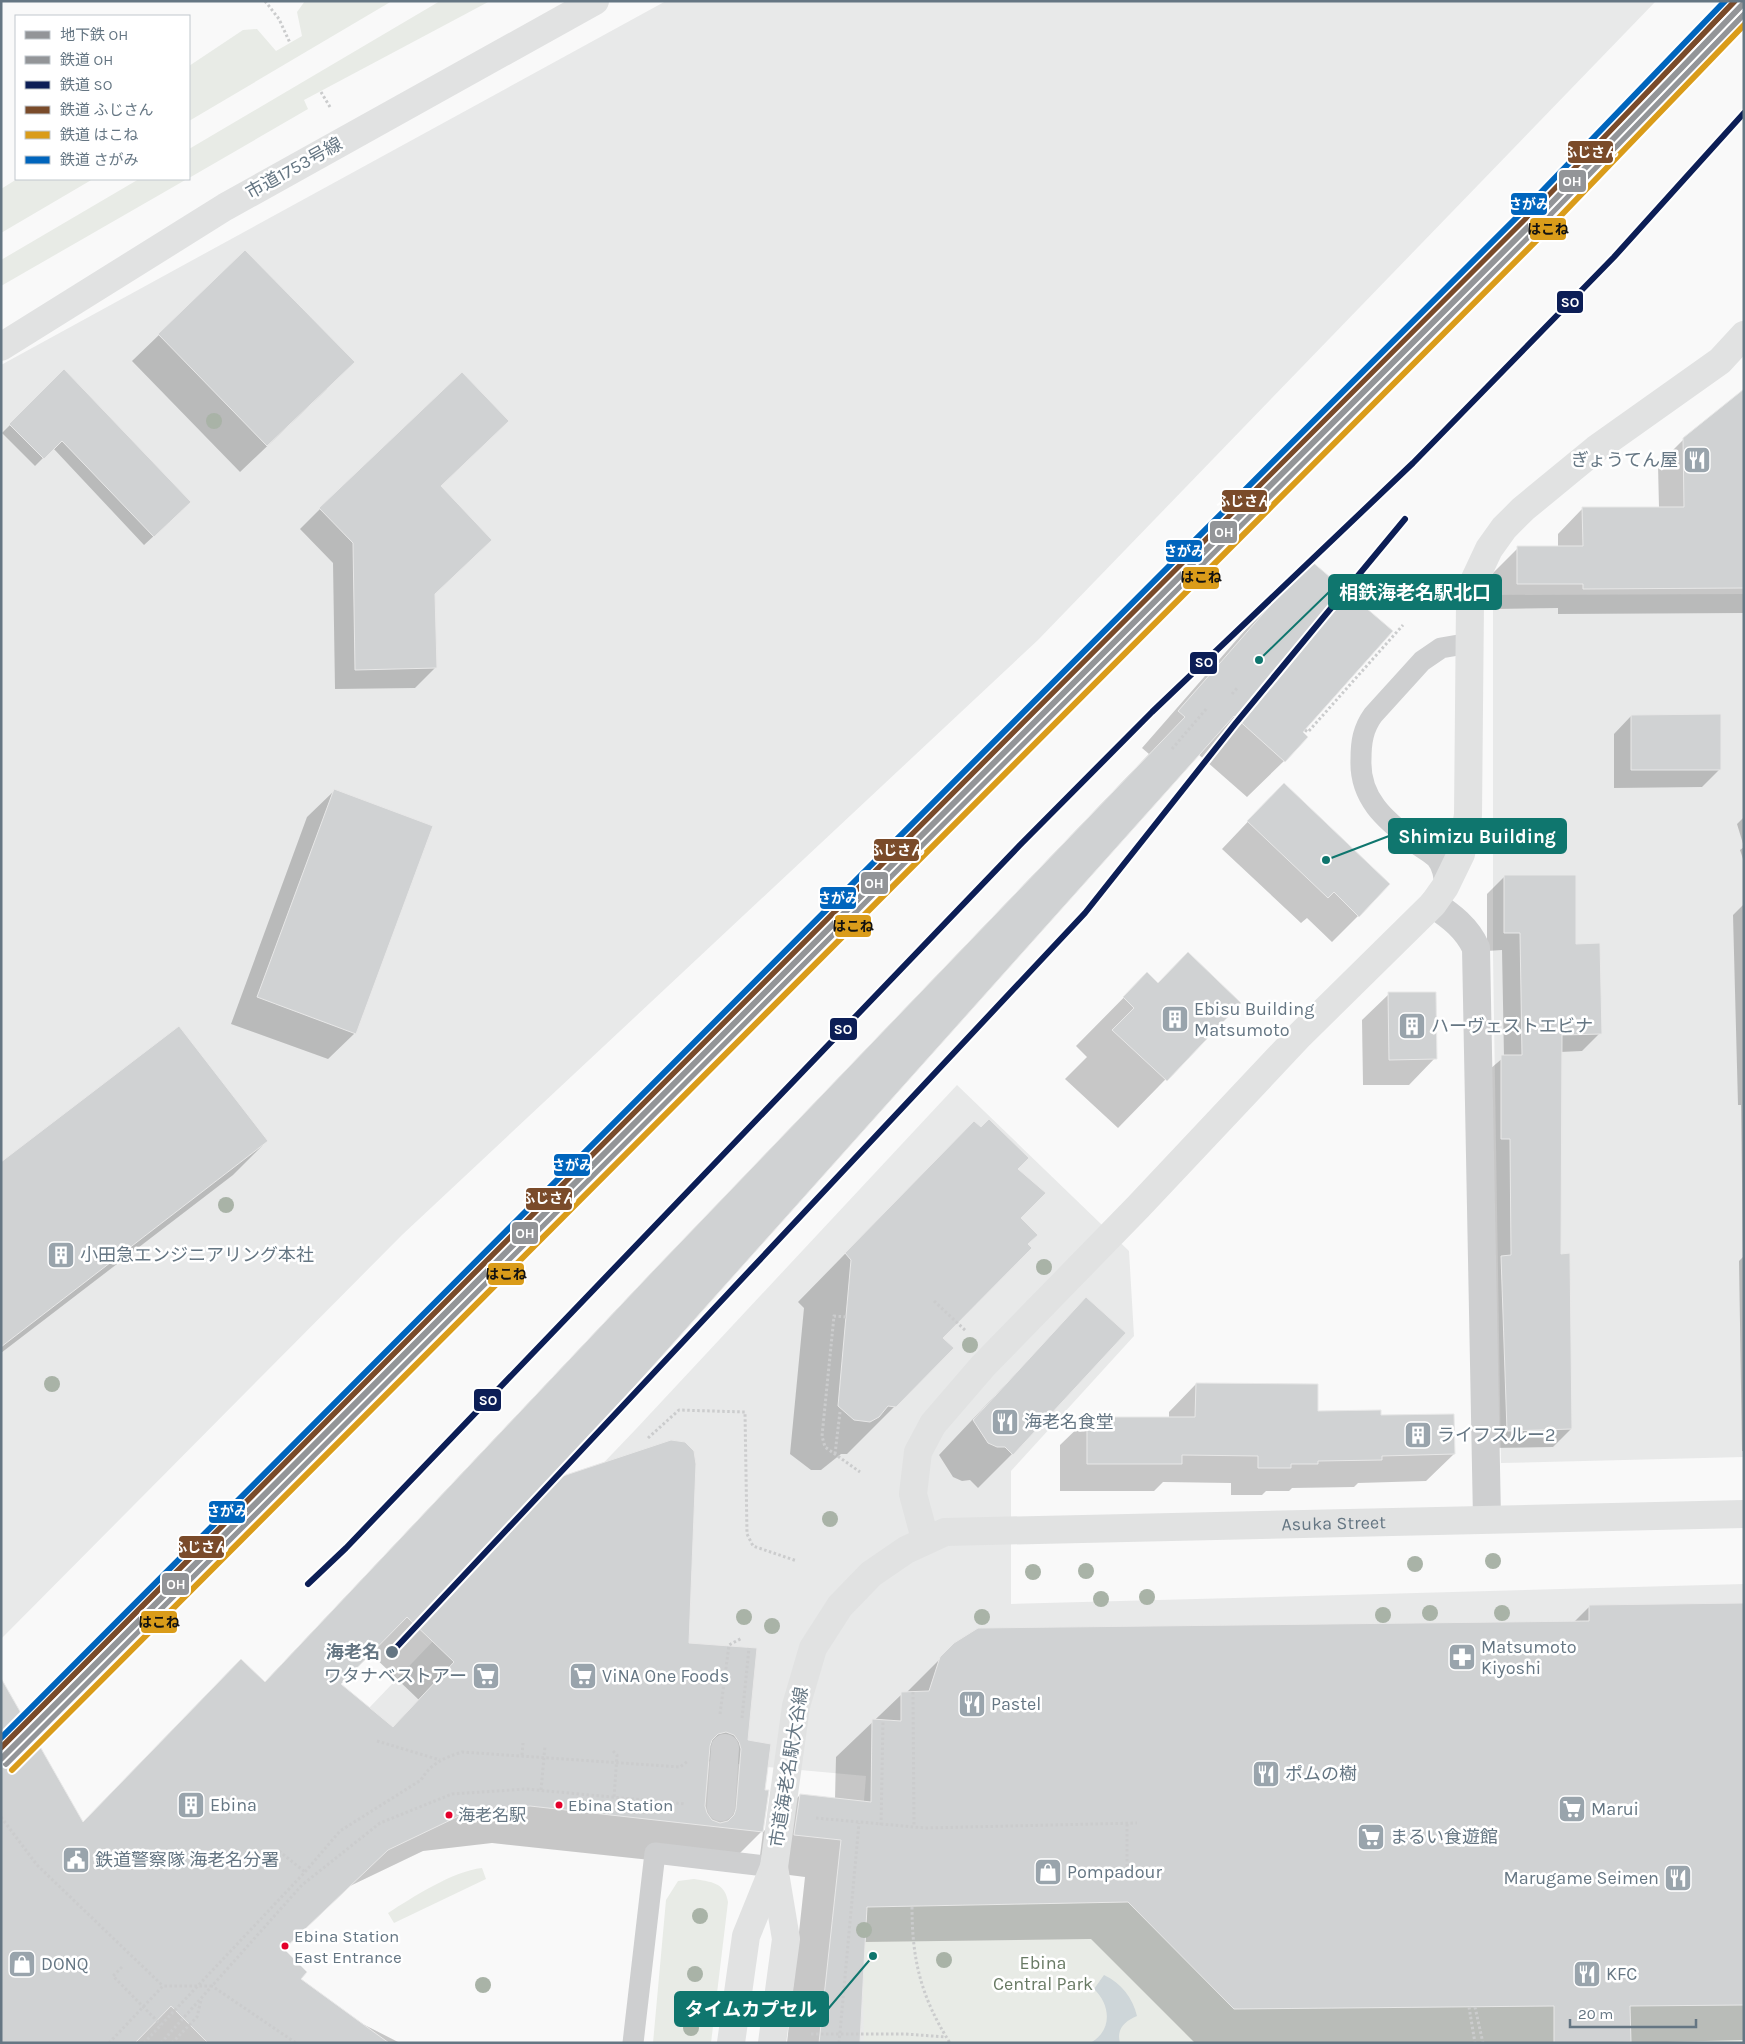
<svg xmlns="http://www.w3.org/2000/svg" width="1745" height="2044" font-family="Karla,'Noto Sans JP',sans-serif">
<rect width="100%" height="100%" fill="#f9f9f9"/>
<path fill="#e8e9e9" d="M666 1H1656L1038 640 402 1235 1 1639V365Z
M1744 594V1457L1501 1463 1493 955V595Z
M957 1085 1129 1251 1134 1336 1011 1471V1604L1744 1584V2043H844L866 1776 388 1732 369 1708 636 1429Z"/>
<path fill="#e8ebe6" d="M305 1H392L189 121V66L243 30 257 29 276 51 302 36 297 12Z
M440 1H490L304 100 308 109 189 178V149Z
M17 179H93L1 233V189Z
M139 179H187L1 286V260Z
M482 1868 486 1879 394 1923 388 1913C413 1897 453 1871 482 1868Z
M694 1879C711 1882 725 1882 728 1902L711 2043H653L666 1900 678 1881Z
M1128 1902 1214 1988 1452 2007 1744 2005V2043H864L863 1992 867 1907Z"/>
<path fill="#ced6d9" d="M1104 1975C1121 1983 1133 1998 1137 2016 1125 2021 1116 2029 1120 2043L1092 2042C1113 2029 1110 2004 1094 1989Z"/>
<path fill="#0003" fill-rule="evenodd" d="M245 252 327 389 240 472 132 361Z
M64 371 181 511 144 545 53 448 35 466 2 433Z
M1744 390V613L1558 614V608L1493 609V573L1518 548 1558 547V534L1583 508H1659L1658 465 1684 439Z
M439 487 434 595 435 668 415 688 335 689 333 563 300 529 320 509Z
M1310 561 1301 732 1284 761 1247 797 1198 754 547 1483 687 1644 746 1741 764 1791 762 1831 725 1868 492 1843 423 1851 350 1886 283 1950 299 1980 353 2019 400 2043H135L82 1823 264 1683 617 1309 1149 754 1142 748 1273 598ZM370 1653 419 1700 392 1728 339 1684Z
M1631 716 1720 769 1702 787 1614 788V734Z
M334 791 355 1033 328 1059 231 1024 307 817Z
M1258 811 1358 916 1332 942 1307 918 1301 923 1222 849Z
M1744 817V862L1740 850 1744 847 1737 824Z
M1505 876 1575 945 1600 1033 1582 1051 1560 1052V1255L1571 1429 1553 1447 1489 1448 1483 1075 1504 1057 1502 950 1487 951V894Z
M1744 904V1451H1742L1739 1261 1743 1257 1741 1105H1738L1733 915Z
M1147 974 1158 984 1240 1003 1118 1128 1065 1079 1087 1057 1076 1046Z
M1389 994 1435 1058 1409 1085H1363L1362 1020Z
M981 1129 1016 1169 1019 1218 895 1406 847 1454H841L821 1470H811L790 1454 804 1308 798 1302 926 1171Z
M267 1141 233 1175 1 1353V1164Z
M1086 1299 1012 1454 978 1488 970 1480 962 1481 953 1477 939 1455Z
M1196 1384 1317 1413 1380 1416 1454 1454 1426 1481 1358 1483 1354 1487 1292 1488 1289 1491H1266L1262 1495H1231V1483L1163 1482 1154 1491H1060V1445L1088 1418H1169V1412Z
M1744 1604V2043L1743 2040 1629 2043H1195L1091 1939 864 1942 859 2043H787L805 1877 758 1871 763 1832 800 1795 835 1799 836 1757 902 1694 906 1693 955 1644 1573 1623 1590 1606Z"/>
<path fill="#d0d2d3" stroke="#e8e8e8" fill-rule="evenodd" d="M245 250 355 362 267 446 158 334Z
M64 369 191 502 154 537 62 441 44 459 9 424Z
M462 372 509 421 441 486 492 540 435 594 437 668 355 670 353 543 319 508Z
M1744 389V588L1583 589V584H1517V546H1583L1582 507H1684L1683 438Z
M1310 560 1393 631 1303 732 1308 737 1285 762 1234 716 551 1480 671 1440 685 1442 694 1451 696 1464 689 1643 757 1648 748 1740 771 1744 765 1790H769L763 1832 530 1806 461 1815 388 1850 284 1949 307 1972 301 1979 389 2043H208L171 2006 135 2043H1V1678L83 1822 241 1659 265 1682 654 1270 1185 717 1178 711ZM407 1617 454 1662 393 1727 341 1684ZM726 1732 734 1735 739 1742 741 1749 736 1809 734 1815 728 1821 720 1823 712 1820 707 1813 705 1806 710 1746 712 1740 718 1734Z
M1721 714V770H1631V715Z
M1284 783 1390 884 1359 917 1334 892 1328 898 1247 821Z
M334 789 433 826 356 1034 257 997Z
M1504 875H1576V944L1600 943 1602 1034 1562 1035 1561 1254 1570 1253 1572 1429 1507 1431 1501 1256 1511 1255 1510 1139H1501V1055H1522L1520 933H1504Z
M1188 952 1241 1003 1167 1081 1112 1030 1134 1008 1123 997 1147 972 1158 983Z
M1388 992H1436L1437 1059 1389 1060Z
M179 1026 268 1141 1 1347V1162Z
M989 1119 1029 1158 1018 1169 1046 1193 1021 1218 1038 1235 1028 1244 1032 1248 943 1338 954 1348 896 1407 888 1406 879 1417 870 1422 854 1420 838 1406 851 1260 845 1253 974 1121 981 1127Z
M1086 1297 1126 1333 1013 1455 1005 1447H997L988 1443 973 1420Z
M1196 1383 1318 1384V1411L1381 1410V1415L1454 1414 1455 1454 1382 1456V1460L1318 1461V1464H1291V1468H1258V1456L1182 1455V1464H1087V1417H1195Z
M1744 1603V2005L1630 2006 1631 2042 1590 2043H1554V2006L1234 2009 1128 1902 867 1907 860 2043H819L841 1840 794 1835 800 1794 871 1802 872 1719 901 1721V1692L929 1691 940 1657 954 1643 978 1628 1589 1621V1605Z"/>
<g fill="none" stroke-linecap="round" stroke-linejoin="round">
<path stroke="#cbcccd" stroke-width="3" stroke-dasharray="2.5 2.5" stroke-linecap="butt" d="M265 1 279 19 290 43
M321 92 330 107
M1232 694 1238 687
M1305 730 1308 732 1403 625
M1172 749 1207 708
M934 1301 966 1331
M846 1317 834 1316 822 1436 825 1447 860 1472
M648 1438 679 1410 745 1412 747 1534 753 1546 797 1561
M835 1454 840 1412
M913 1692 914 1827
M720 1714 729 1645 742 1638
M742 1718 749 1648
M377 1741 440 1760
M613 1751 617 1755 614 1798
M522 1755 523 1743
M541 1790 545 1746
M1 1817 37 1865 163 1986
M816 1818 925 1828 1137 1823
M1127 1824V1872
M881 1825 883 1720
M279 1851 305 1872
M912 1907C912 1960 921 1997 950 2043
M122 1967 113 1976 161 2025
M1469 2007 1475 2043
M1475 2007 1483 2043
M811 2034H905L946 2037
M109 2043 163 1986H212L302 1885 380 1823 452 1794 526 1789 686 1804
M144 2043 305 1872 340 1831 421 1780C431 1763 444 1758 462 1752L680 1767 688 1761
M161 2043 212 1986 296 2043
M172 2043 197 2017 201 2000
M203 2043 206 2040
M839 2043 859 1823"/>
<path stroke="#cecfd0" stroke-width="21" d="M1445 887C1444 877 1443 866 1436 858 1430 852 1421 848 1414 842 1385 820 1359 798 1361 759 1361 742 1363 729 1373 715L1422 661 1441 648 1470 643
M633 2043 655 1853 774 1867"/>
<path stroke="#cecfd0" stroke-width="28" d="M1433 904C1451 916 1467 928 1476 948L1487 1519
M721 1807 725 1748"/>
<g stroke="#e1e2e2" stroke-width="28">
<path d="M1 347 225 207 595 1"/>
<path d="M925 1539 913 1494 918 1452 933 1424 983 1366 1138 1207 1300 1035 1433 904 1445 887 1461 854 1468 815 1470 602 1474 581 1489 549 1504 528 1523 509 1596 449 1720 361 1744 335"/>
<path id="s1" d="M731 2043 746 1936 774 1867 796 1706 813 1648 840 1606 871 1574 906 1550 945 1532 1744 1514"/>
<path d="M772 2043 786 1939 774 1867"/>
</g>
<g stroke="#fff" stroke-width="10">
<path id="rail-1" d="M6 1764 1542 223 1744 14"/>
</g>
<g stroke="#fff" stroke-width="10">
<path id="rail-2" d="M308 1584 346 1548 1020 845 1152 712 1413 463 1614 257 1744 113
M392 1652 1085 913 1235 724 1405 519"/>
</g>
<g stroke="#fff" stroke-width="10">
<path id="rail-3" d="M1 1748 1532 213 1735 1"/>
</g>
<g stroke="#fff" stroke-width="10">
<path id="rail-4" d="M12 1770 1548 229 1744 25"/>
</g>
<g stroke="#fff" stroke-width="10">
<path id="rail-5" d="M1 1738 1526 208 1725 1"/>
</g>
<use href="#rail-1" stroke="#939598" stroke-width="6"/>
<use href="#rail-2" stroke="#0c1e56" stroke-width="6"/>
<use href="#rail-3" stroke="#7a4b2a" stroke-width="6"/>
<use href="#rail-4" stroke="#da9c1a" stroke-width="6"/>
<use href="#rail-5" stroke="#0065bd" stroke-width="6"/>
<g stroke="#fff" stroke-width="10">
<path id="metro-1" d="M1 1759 1537 218 1744 3"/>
</g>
<use href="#metro-1" stroke="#939598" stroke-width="6"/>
</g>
<g fill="#a9b3a7">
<circle cx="214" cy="421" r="8"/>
<circle cx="226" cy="1205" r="8"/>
<circle cx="1044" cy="1267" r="8"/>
<circle cx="970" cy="1345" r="8"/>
<circle cx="52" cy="1384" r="8"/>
<circle cx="830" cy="1519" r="8"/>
<circle cx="1493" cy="1561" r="8"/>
<circle cx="1415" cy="1564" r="8"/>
<circle cx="1086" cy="1571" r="8"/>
<circle cx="1033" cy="1572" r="8"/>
<circle cx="1147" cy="1597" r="8"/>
<circle cx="1101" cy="1599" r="8"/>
<circle cx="1430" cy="1613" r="8"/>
<circle cx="1502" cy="1613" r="8"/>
<circle cx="1383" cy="1615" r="8"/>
<circle cx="744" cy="1617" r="8"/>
<circle cx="982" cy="1617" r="8"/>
<circle cx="772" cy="1626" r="8"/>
<circle cx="700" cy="1916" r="8"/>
<circle cx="864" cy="1930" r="8"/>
<circle cx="944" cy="1960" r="8"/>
<circle cx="695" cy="1974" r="8"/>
<circle cx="483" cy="1985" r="8"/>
<circle cx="691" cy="2028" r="8"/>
</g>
<defs>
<g id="restaurant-square" transform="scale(1.4375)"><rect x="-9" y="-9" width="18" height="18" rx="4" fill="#99a4ac" stroke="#fff"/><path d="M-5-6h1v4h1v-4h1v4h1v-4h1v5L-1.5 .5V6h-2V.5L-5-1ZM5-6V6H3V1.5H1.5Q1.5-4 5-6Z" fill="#fff"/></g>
<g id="building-square" transform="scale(1.4375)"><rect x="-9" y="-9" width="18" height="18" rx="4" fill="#99a4ac" stroke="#fff"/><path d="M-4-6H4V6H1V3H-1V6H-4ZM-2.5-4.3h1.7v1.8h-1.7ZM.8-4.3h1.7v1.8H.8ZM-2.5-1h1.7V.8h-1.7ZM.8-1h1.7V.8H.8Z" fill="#fff"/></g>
<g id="pharmacy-square" transform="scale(1.4375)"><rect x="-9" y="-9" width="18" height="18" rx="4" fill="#99a4ac" stroke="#fff"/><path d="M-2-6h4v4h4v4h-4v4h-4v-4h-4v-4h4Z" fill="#fff"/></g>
<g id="supermarket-square" transform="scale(1.4375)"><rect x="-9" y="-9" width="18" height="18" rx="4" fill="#99a4ac" stroke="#fff"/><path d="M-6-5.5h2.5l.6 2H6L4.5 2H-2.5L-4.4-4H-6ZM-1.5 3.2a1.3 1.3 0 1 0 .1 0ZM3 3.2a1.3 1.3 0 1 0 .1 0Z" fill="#fff"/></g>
<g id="civic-square" transform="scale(1.4375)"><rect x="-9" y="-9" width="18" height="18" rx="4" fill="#99a4ac" stroke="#fff"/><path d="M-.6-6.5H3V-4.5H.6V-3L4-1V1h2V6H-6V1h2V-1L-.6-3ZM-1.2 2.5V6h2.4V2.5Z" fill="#fff"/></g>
<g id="shop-square" transform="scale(1.4375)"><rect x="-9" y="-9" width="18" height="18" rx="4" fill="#99a4ac" stroke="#fff"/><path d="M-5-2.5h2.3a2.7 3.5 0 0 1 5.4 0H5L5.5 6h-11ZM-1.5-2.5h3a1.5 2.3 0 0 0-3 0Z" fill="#fff"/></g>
</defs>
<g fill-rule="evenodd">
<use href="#restaurant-square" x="1697" y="460"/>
<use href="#building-square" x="1175" y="1019"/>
<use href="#building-square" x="1412" y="1026"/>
<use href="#building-square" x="61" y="1255"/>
<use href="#restaurant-square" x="1005" y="1422"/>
<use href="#building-square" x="1418" y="1435"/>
<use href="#pharmacy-square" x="1462" y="1657"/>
<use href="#supermarket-square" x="486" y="1676"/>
<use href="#supermarket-square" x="583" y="1676"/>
<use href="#restaurant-square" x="972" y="1704"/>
<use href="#restaurant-square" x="1266" y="1774"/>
<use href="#building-square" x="191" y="1805"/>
<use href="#supermarket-square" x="1572" y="1809"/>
<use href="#supermarket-square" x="1371" y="1837"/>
<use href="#civic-square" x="76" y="1860"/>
<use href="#shop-square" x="1048" y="1872"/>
<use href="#restaurant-square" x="1678" y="1878"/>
<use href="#shop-square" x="22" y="1964"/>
<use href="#restaurant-square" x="1587" y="1974"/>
</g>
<circle fill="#657683" stroke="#fff" stroke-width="2" cx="392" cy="1652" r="7"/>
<g fill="#e4002b" stroke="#fff" stroke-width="2">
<circle cx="559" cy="1805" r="4.5"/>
<circle cx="449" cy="1815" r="4.5"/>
<circle cx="285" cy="1946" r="4.5"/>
</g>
<g text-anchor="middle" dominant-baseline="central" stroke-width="5" stroke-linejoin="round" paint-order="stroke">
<g font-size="17" fill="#657683" stroke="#fff" text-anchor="start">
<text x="568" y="1805">Ebina Station</text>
<text x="458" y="1815">海老名駅</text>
<text x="294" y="1936">Ebina Station<tspan x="294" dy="21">East Entrance</tspan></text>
</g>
<g font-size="18" fill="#657683" stroke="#fff">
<text transform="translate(294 168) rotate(-29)">市道1753号線</text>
<text stroke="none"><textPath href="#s1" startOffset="974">Asuka Street</textPath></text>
<text transform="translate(789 1767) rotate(-81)">市道海老名駅大谷線</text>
</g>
<g font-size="18" fill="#657683" stroke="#fff" text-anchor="start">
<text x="1678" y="460" text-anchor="end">ぎょうてん屋</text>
<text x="1194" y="1009">Ebisu Building<tspan x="1194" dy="21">Matsumoto</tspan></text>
<text x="1431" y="1026">ハーヴェストエビナ</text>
<text x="80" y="1255">小田急エンジニアリング本社</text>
<text x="1024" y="1422">海老名食堂</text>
<text x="1437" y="1435">ライフスルー2</text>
<text x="1481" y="1647">Matsumoto<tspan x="1481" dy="21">Kiyoshi</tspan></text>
<text x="467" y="1676" text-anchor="end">ワタナベストアー</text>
<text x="602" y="1676">ViNA One Foods</text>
<text x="991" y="1704">Pastel</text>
<text x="1285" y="1774">ポムの樹</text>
<text x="210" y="1805">Ebina</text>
<text x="1591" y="1809">Marui</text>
<text x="1390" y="1837">まるい食遊館</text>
<text x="95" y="1860">鉄道警察隊 海老名分署</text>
<text x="1067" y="1872">Pompadour</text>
<text x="1659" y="1878" text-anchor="end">Marugame Seimen</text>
<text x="41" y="1964">DONQ</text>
<text x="1606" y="1974">KFC</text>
</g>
<g font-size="18" font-weight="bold" fill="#657683" stroke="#fff" text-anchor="end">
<text x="380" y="1652">海老名</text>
</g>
<g font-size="18" fill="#687a64" stroke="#fff">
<text x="1043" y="1963">Ebina<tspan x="1043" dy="21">Central Park</tspan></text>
</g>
</g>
<path fill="none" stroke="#0f766e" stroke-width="2" d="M1259 660L1329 592M1326 860L1389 836M873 1956L828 2009"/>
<g fill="#0f766e" stroke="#fff" stroke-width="2">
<circle cx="1259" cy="660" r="5"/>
<circle cx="1326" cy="860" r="5"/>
<circle cx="873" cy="1956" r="5"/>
</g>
<g fill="#0f766e" stroke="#0f766e" stroke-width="2">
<rect x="1329" y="575" width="172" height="34" rx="5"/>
<rect x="1389" y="819" width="177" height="34" rx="5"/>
<rect x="675" y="1992" width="153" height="34" rx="5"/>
</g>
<g font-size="19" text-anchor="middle" font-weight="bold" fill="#fff">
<text x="1415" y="599">相鉄海老名駅北口</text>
<text x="1477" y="843">Shimizu Building</text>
<text x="751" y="2016">タイムカプセル</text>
</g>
<g stroke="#fff" stroke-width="2">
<rect x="1567" y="140" width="47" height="24" rx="5" fill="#7a4b2a"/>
<rect x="1558" y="169" width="29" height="24" rx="5" fill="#939598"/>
<rect x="1510" y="192" width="38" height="24" rx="5" fill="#0065bd"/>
<rect x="1529" y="217" width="38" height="24" rx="5" fill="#da9c1a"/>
<rect x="1556" y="290" width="28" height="24" rx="5" fill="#0c1e56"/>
<rect x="1221" y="489" width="47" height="24" rx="5" fill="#7a4b2a"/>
<rect x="1209" y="520" width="29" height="24" rx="5" fill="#939598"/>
<rect x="1165" y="539" width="38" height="24" rx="5" fill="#0065bd"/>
<rect x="1182" y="566" width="38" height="24" rx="5" fill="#da9c1a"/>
<rect x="1189" y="651" width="29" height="24" rx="5" fill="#0c1e56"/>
<rect x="873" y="838" width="47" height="24" rx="5" fill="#7a4b2a"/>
<rect x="860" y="871" width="29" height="24" rx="5" fill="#939598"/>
<rect x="819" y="886" width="38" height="24" rx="5" fill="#0065bd"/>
<rect x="834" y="914" width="38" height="24" rx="5" fill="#da9c1a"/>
<rect x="829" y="1017" width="29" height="24" rx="5" fill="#0c1e56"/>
<rect x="553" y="1153" width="38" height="24" rx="5" fill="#0065bd"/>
<rect x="525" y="1187" width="48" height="24" rx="5" fill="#7a4b2a"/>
<rect x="511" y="1221" width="28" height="24" rx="5" fill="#939598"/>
<rect x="487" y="1262" width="38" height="24" rx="5" fill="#da9c1a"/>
<rect x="473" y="1388" width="29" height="24" rx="5" fill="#0c1e56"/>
<rect x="208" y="1500" width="38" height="24" rx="5" fill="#0065bd"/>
<rect x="178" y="1535" width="47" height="24" rx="5" fill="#7a4b2a"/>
<rect x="161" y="1572" width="29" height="24" rx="5" fill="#939598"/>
<rect x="140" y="1610" width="38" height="24" rx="5" fill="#da9c1a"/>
</g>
<g font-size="14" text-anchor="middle" font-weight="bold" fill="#fff">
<text x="1591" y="157">ふじさん</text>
<text x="1572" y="186">OH</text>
<text x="1529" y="209">さがみ</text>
<text x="1570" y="307">SO</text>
<text x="1244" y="506">ふじさん</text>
<text x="1224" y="537">OH</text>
<text x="1184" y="556">さがみ</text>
<text x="1204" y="667">SO</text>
<text x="897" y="855">ふじさん</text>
<text x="874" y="888">OH</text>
<text x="838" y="903">さがみ</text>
<text x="843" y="1034">SO</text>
<text x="572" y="1170">さがみ</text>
<text x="549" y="1203">ふじさん</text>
<text x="525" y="1238">OH</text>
<text x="488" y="1405">SO</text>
<text x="227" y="1516">さがみ</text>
<text x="201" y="1552">ふじさん</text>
<text x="176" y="1589">OH</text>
</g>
<g font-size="14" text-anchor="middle" font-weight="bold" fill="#111">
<text x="1548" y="234">はこね</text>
<text x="1201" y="582">はこね</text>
<text x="853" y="931">はこね</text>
<text x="506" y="1279">はこね</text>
<text x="159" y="1627">はこね</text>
</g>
<rect width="1745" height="2044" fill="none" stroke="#657683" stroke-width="5"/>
<rect x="15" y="15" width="175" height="165" fill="#ffffff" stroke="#c1c8cd"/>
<rect x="25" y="31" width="25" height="8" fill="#939598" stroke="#c1c8cd"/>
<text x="60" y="40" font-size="15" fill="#657683">地下鉄 OH</text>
<rect x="25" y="56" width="25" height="8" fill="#939598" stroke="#c1c8cd"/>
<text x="60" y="65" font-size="15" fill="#657683">鉄道 OH</text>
<rect x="25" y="81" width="25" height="8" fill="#0c1e56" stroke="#c1c8cd"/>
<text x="60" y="90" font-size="15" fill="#657683">鉄道 SO</text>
<rect x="25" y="106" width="25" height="8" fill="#7a4b2a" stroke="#c1c8cd"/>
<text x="60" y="115" font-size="15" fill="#657683">鉄道 ふじさん</text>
<rect x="25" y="131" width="25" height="8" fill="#da9c1a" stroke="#c1c8cd"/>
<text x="60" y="140" font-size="15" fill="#657683">鉄道 はこね</text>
<rect x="25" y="156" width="25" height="8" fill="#0065bd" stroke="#c1c8cd"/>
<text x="60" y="165" font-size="15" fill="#657683">鉄道 さがみ</text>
<path d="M1570 2019v8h126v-8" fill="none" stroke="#657683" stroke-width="2.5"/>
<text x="1578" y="2019" font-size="15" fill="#657683" stroke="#ffffff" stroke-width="4" paint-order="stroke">20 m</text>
</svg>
